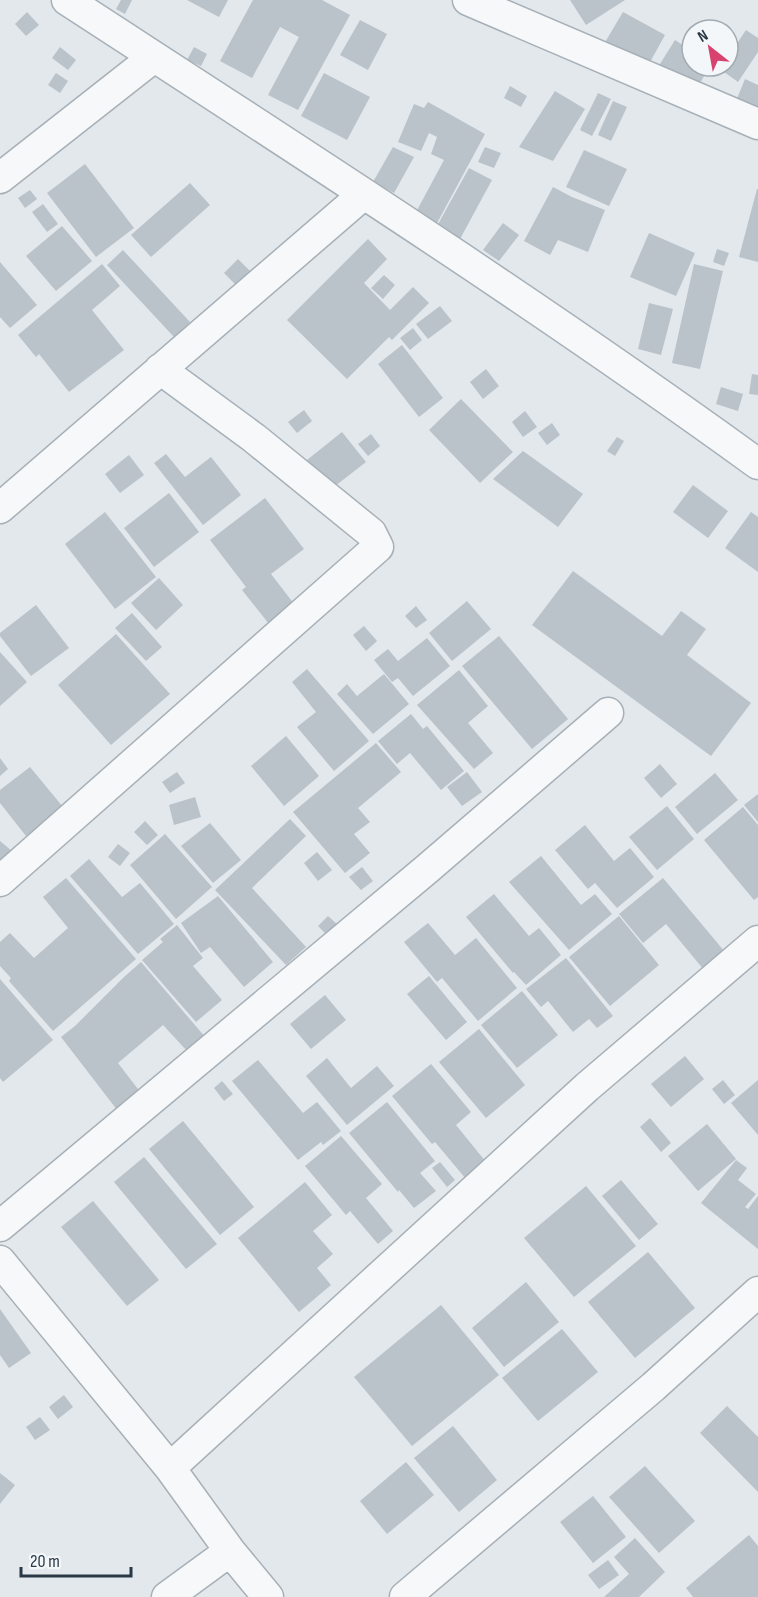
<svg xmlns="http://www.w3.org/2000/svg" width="758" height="1597" font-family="'Sofia Sans Condensed',sans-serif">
<rect width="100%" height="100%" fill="#e3e8ec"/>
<path fill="#bac2ca" d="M121 0H132L125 14 116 9Z
M187 0H228L219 17Z
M253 0H322L350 15 298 110 268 95 299 37 280 27 252 78 220 61Z
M570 0H625L586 25Z
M27 12 39 25 26 36 15 24Z
M623 12 665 35 644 73 601 49Z
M360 20 387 34 368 70 340 55Z
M746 30 758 38V52L738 82 720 69 722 66H728V57Z
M675 40 692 51V66H710L693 95 655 72Z
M60 47 76 60 68 70 52 58Z
M194 47 207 54 201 66 187 60Z
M56 73 68 81 60 93 48 85Z
M324 73 370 97 347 140 301 116Z
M745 79 758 85V122L732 111Z
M510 86 527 96 521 107 504 98Z
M555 91 585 109 553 161 519 147Z
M598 93 611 99 592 136 580 130Z
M613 101 627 107 611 141 598 135Z
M428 102 485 134 436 225 415 214 444 160 431 154 437 137 429 133 421 151 398 142 414 104 424 108Z
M393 147 414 157 394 193 373 182Z
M485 147 501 153 494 168 478 162Z
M584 150 627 169 609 206 566 187Z
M85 164 134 228 96 257 47 193Z
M469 168 492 180 460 239 437 226Z
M190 183 210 205 151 257 131 235Z
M553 187 572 197 605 210 588 252 558 240 550 255 524 241Z
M757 189H758V262L739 257Z
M30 190 37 199 25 208 18 198Z
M43 204 58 224 47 232 32 212Z
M503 223 519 235 499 261 483 250Z
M62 226 92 261 56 291 26 256Z
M649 233 695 253 676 296 630 277Z
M368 239 387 259 364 283 390 310 413 287 429 303 392 340 389 337 347 379 287 320Z
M717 249 729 253 724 266 713 262Z
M123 250 190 322 174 337 107 265Z
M238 259 253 274 239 288 224 273Z
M0 262 37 305 10 328 0 317Z
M102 264 120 286 92 310 124 350 69 392 39 354 36 357 18 335Z
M694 264 723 271 700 369 672 363Z
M384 275 395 285 383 299 371 288Z
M649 303 673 309 661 355 638 349Z
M440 306 452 321 428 339 416 324Z
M413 328 422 340 410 350 400 338Z
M402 345 443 398 419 417 378 364Z
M486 369 499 386 483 399 470 382Z
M752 374 758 375V395L749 394Z
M721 387 743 394 738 411 716 404Z
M461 399 513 452 480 483 429 430Z
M304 410 312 421 297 433 288 422Z
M525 411 537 427 523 437 512 422Z
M552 423 560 435 547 445 538 433Z
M342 432 366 462 330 490 307 460Z
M371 434 380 446 368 456 358 444Z
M617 437 624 441 615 456 607 451Z
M523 451 583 494 558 527 493 479Z
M166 454 185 477 211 457 241 495 203 525 154 463Z
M129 455 144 475 120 493 105 474Z
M693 485 728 511 708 538 673 512Z
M169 493 199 532 154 567 124 528Z
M265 498 304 549 271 574 298 609 273 629 242 590 246 587 210 540Z
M105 512 156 577 115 609 65 544Z
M751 512 758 517V572L725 548Z
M573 571 662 636 681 611 706 629 687 655 751 703 711 756 532 625Z
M159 578 183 605 156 630 131 603Z
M467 601 491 629 452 661 429 633Z
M36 605 69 648 31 676 0 636V633Z
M416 606 427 620 416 628 405 616Z
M132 613 162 647 146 661 115 628Z
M364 626 377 641 366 651 353 635Z
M116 634 170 694 111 745 58 685Z
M499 636 568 719 532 749 462 666Z
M427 638 450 666 413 696 398 678 392 682 374 660 388 649 398 661Z
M0 652 27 682 0 706Z
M307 669 369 741 334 771 297 727 316 712 292 682Z
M459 670 488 706 468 723 493 753 474 769 417 705Z
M384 674 409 704 373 734 337 694 347 684 357 696Z
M411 714 423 729 427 726 464 771 441 790 410 753 397 764 378 741Z
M286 736 319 776 284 806 251 766Z
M376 743 401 772 358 808 370 822 354 834 370 853 345 873 293 812Z
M0 758 8 769 0 776Z
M660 764 677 784 661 798 644 778Z
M30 767 63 807 26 836 0 803V790Z
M177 772 185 783 170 793 162 782Z
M467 772 482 792 462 806 447 787Z
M715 773 738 800 697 834 675 807Z
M758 794V822L744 805Z
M195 797 201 817 174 825 169 805Z
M667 806 694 839 657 870 629 837Z
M743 807 758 825V897L754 900 704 840Z
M290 819 306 836 252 888 306 947 286 965 215 890Z
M145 821 158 835 147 845 134 832Z
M210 823 241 860 213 883 181 846Z
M585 825 614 861 630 848 654 877 617 908 595 883 588 889 555 850Z
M165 834 212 887 176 919 130 865Z
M0 841 13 852 0 868Z
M118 844 130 853 120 866 108 857Z
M317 852 332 870 318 881 304 863Z
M541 856 581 905 595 894 612 914 569 950 509 882Z
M89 859 122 897 140 883 174 924 138 954 70 876Z
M362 867 373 881 361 890 349 877Z
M66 878 136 959 53 1031 9 981 11 978 0 966V942L10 933 34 958 68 928 43 897Z
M663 878 725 952 704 970 666 924 643 943 619 914Z
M494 894 529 936 539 928 561 955 526 985 514 972 513 973 466 917Z
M218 896 273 962 244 987 210 947 201 953 181 923Z
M328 916 339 926 329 937 318 926Z
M619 916 659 965 610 1006 569 957Z
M428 923 455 955 476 938 517 988 478 1021 442 978 437 982 404 942Z
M177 925 203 958 193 966 222 1000 196 1022 142 960 163 942 160 939Z
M566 958 613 1016 597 1028 589 1019 573 1032 548 1001 541 1007 526 989Z
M141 962 206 1038 189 1053 163 1025 118 1063 144 1097 121 1115 61 1037 75 1026 124 977Z
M429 976 467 1022 446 1040 407 994Z
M0 979 53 1040 3 1082 0 1078Z
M522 991 558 1035 517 1068 481 1025Z
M325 995 346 1020 311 1049 290 1024Z
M479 1029 525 1085 486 1118 439 1062Z
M685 1056 704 1079 671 1107 651 1084Z
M327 1058 351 1088 377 1066 394 1086 347 1125 306 1076Z
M258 1060 303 1113 317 1102 341 1131 323 1145 321 1142 298 1160 232 1081Z
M431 1064 471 1112 456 1125 486 1162 466 1179 435 1142 432 1144 392 1096Z
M723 1080 735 1095 724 1104 712 1089Z
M758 1080V1135L731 1103Z
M222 1081 233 1094 224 1101 214 1088Z
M387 1102 435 1161 420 1173 436 1191 414 1208 399 1190 398 1192 349 1133Z
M650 1118 671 1143 661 1152 640 1127Z
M183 1121 254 1207 220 1235 149 1149Z
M707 1124 736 1159 698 1191 668 1156Z
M341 1136 382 1184 366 1198 393 1231 378 1244 350 1211 346 1215 305 1166Z
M144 1157 217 1244 186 1269 114 1182Z
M736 1160 747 1168 738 1180 756 1194 745 1207 748 1209 758 1196V1249L701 1203Z
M440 1162 455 1180 447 1187 432 1168Z
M621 1180 658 1224 639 1240 602 1196Z
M305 1182 332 1215 313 1231 333 1254 317 1268 331 1285 299 1312 238 1238Z
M586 1186 636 1246 574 1297 524 1238Z
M93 1201 159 1280 127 1306 61 1227Z
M648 1252 695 1308 635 1358 588 1302Z
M526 1282 559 1322 504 1367 472 1328Z
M441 1305 499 1375 412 1446 354 1377Z
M0 1309 31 1353 9 1368 0 1355Z
M562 1329 598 1372 538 1421 502 1378Z
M64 1395 73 1407 58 1419 49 1407Z
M727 1406 758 1437V1492L700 1433Z
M40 1417 50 1430 35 1440 26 1427Z
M453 1426 497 1480 459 1512 414 1458Z
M406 1462 434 1495 387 1534 360 1501Z
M645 1466 695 1521 659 1553 609 1497Z
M0 1473 15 1485 0 1504Z
M593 1496 626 1537 593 1563 560 1522Z
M749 1535 758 1546V1597H693L686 1588Z
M635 1538 665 1572 639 1597H604L629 1574 614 1557Z
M608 1560 619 1575 599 1589 588 1575Z"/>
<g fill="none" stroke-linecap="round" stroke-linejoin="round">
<g stroke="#a7b0b7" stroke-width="33">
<path id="minor" d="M67 0C299 151 533 301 758 464
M468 0 758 124
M0 178 154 57
M0 508 364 194
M0 881 378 547 371 533 254 438 160 369
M0 1226 427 869 608 713
M0 1261 170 1468 230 1551 268 1597
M170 1468 587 1087 758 941
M167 1597 230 1551
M405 1597 653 1387 758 1292"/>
</g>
<use href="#minor" stroke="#f6f8fa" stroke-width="30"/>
</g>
<g transform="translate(710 48) rotate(329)"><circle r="28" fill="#f3f7f9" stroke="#a2abb1" stroke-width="1.5"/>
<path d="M0-4.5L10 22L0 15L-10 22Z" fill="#d8426e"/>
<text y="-9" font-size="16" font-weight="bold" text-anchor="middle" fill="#293846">N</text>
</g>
<path d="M21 1567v9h110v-9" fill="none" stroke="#293846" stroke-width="3"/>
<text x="30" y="1567" font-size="18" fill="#293846" stroke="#f3f7f9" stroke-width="4.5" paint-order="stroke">20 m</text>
</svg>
